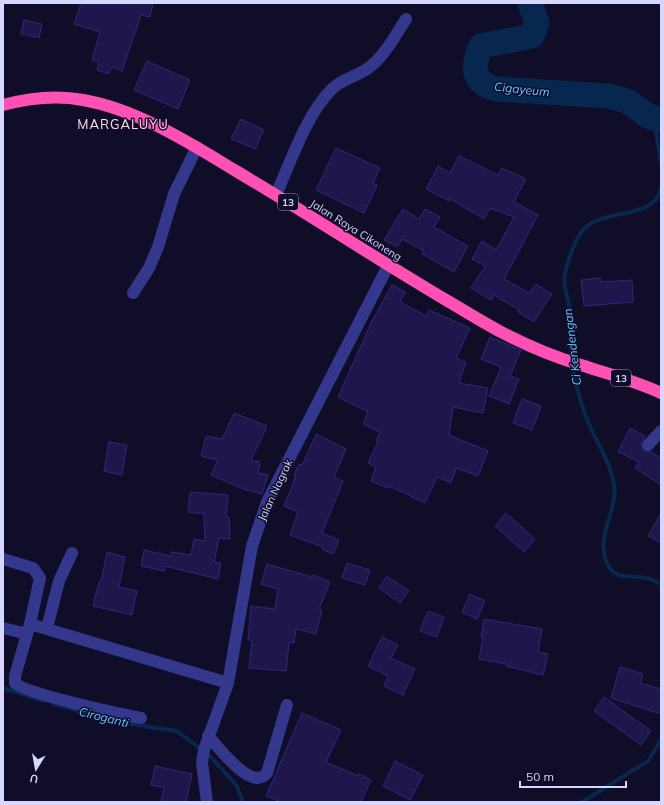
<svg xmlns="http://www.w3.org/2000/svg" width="664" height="805" font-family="Mulish,sans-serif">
<rect width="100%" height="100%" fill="#100d29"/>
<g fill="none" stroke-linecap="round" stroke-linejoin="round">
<path stroke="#07274f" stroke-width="4" d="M654 118 661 164
M661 188C657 218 606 210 587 226 576 235 570 255 566 269 561 284 569 298 570 313 571 323 569 333 570 343 572 369 577 393 586 417 594 439 610 460 614 484 618 510 596 535 606 561 615 583 631 574 647 578 652 579 656 582 661 584
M3 688 44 701
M54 704 117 722 177 731 202 750
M209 755 237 786 243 802
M582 802 648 761 661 740"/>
<path stroke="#07274f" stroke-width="25" d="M530 3 537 23 532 36 481 46C472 67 471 83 497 89L609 96 627 101 648 116 661 120"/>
</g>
<path fill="#1e174c" stroke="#30277b" d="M81 3H153L150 17 141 15 122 71 112 67 108 74 97 70 99 62 92 60 100 32 74 24Z
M24 20 42 24 39 38 21 34Z
M147 61 190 80 178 109 134 90Z
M241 119 264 130 255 149 231 139Z
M336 148 380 168 373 183 377 185 364 213 316 190Z
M459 156 498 175 502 168 526 179 514 202 538 215 504 279 529 293 536 284 552 294 534 322 518 312 519 310 494 295 491 300 471 288 485 266 472 259 482 241 496 250 514 217 490 208 484 219 450 199 449 201 426 189 438 166 450 173Z
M403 209 419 219 425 209 440 217 434 227 468 246 454 272 422 254 424 251 402 239 397 247 384 240Z
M600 278 601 282 632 280 633 302 584 306 581 280Z
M392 285 406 292 400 302 426 316 429 310 470 328 456 358 466 362 459 383 488 388 483 413 453 407 449 435 488 451 478 476 456 468 451 483 437 477 425 503 389 486 388 488 371 481 376 467 368 463 378 442 376 441 380 432 363 424 368 412 338 397 372 321Z
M490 337 521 350 510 376 519 379 509 404 489 396 501 367 481 359Z
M522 399 541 406 532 430 513 423Z
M234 413 267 426 251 460 260 462 258 473 268 475 262 494 246 490 211 475 218 460 201 456 206 436 222 439Z
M630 428 645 436 641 444 643 450 651 452 661 458V485L635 468 639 462 618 452Z
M316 434 346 449 334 477 343 481 322 533 339 540 333 554 322 549 323 547 290 535 298 512 284 506 296 476 294 475 299 464 302 465Z
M109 442 127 445 122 475 104 471Z
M190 492 228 495 226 517H229L230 539 219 538 214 562 221 563 218 579 165 566 164 571 141 566 144 550 171 556 172 552 191 555 194 539 205 541 204 514 188 512Z
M506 513 535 539 524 552 495 526Z
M661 513V543L648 536Z
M107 552 125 557 119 587 137 591 132 615 93 606 99 582H101Z
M347 563 370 570 365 585 342 578Z
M267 564 312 577 313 575 330 582 319 609 322 610 316 634 296 629 294 643H289L286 671 249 668 252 640H248L251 606 275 609 278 589 261 584Z
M387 576 409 591 400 603 379 588Z
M470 594 485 601 477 619 462 612Z
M428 611 444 617 437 637 420 631Z
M484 619 542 629 538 652 548 654 543 675 506 666 507 664 479 659 483 637H481Z
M382 637 398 645 391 658 415 669 403 695 384 686 388 676 368 666Z
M620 667 643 674 640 683 661 689V714L611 698Z
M604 697 651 731 641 745 594 711Z
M302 713 341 730 326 762 358 776 359 774 371 780 361 802H281L266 796Z
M395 761 423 775 410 800 383 786Z
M155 766 192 774 186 802H161L164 788 151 785Z"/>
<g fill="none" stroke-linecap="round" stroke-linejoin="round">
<path stroke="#34388d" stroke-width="12" d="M276 195C290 163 307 113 332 89 342 79 355 77 367 69 384 57 395 36 406 19
M133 293 149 268 158 247 174 194 197 147
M648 445 661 431
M3 559 33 568 40 578 30 624 15 676V683C26 694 120 714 141 718
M30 624 228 683
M3 628 27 634
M47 628 59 581 72 553
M208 736C218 746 252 793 267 773L287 705
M207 802 202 763 204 750 228 683 252 546 267 502 388 266"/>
<path stroke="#ff51b3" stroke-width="12" d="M3 105C29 98 57 95 83 100 136 109 190 143 236 171 307 213 375 258 446 300 465 311 484 323 503 333 528 346 554 357 581 365 608 374 635 381 661 393"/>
</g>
<g text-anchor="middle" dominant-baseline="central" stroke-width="3" stroke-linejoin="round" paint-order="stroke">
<g fill="#100d29" stroke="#9b9abf" stroke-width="1">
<rect x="278" y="194" width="20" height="16" rx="3"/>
<rect x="611" y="370" width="20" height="16" rx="3"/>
</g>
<g font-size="10" font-weight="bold" fill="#d7d6ff">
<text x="288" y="202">13</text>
<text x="621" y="378">13</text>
</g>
<g font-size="11" fill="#d7d6ff" stroke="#100d29">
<text transform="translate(356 230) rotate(32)">Jalan Raya Cikoneng</text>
<text transform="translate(275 490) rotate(-65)">Jalan Nagrak</text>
</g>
<g font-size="12" font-style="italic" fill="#64c5ff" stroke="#100d29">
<text transform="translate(522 89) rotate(6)">Cigayeum</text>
<text transform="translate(572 347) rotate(-97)">Ci Kendengan</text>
<text transform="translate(104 717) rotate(14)">Ciroganti</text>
</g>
<g font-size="13" letter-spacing="1" fill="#ffd8f4" stroke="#100d29">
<text x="123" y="124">MARGALUYU</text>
</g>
</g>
<rect width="664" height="805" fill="none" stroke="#d7d6ff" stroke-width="8"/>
<g transform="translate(36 769) rotate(191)" stroke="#100d29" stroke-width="3" paint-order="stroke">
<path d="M0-3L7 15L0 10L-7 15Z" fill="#d7d6ff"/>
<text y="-6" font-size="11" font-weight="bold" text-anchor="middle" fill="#d7d6ff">U</text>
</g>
<path d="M520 781v6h106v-6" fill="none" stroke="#d7d6ff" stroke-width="2"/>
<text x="526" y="781" font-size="12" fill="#d7d6ff" stroke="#100d29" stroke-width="3" paint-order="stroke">50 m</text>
</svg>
